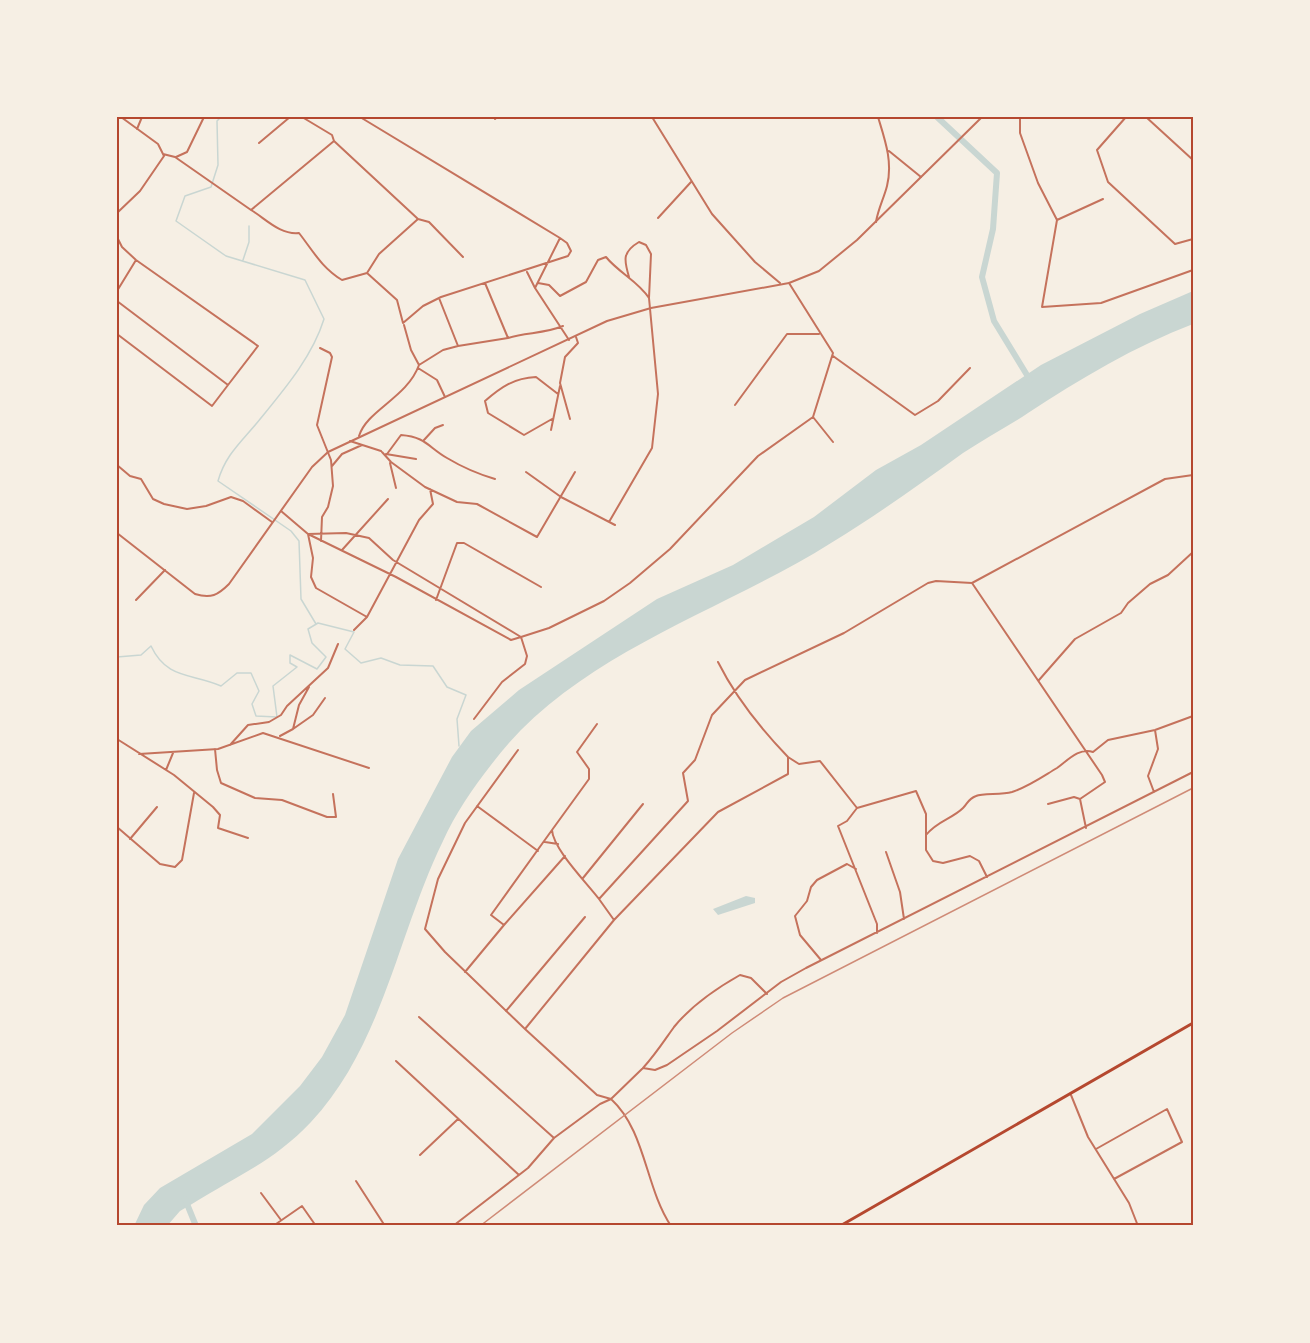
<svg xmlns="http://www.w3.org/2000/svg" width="1310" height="1343" font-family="Lato,sans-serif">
<rect width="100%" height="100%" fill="#f6efe4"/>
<path fill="#c9d6d2" d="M1193 291V324C1135 346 1080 379 1028 413 1007 427 984 439 963 453 920 484 877 515 831 543 720 613 572 655 491 765 473 788 455 814 443 841 398 933 383 1045 311 1122 273 1162 237 1176 192 1204L180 1211 167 1226H134L144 1205 160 1188 252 1134 300 1086 322 1057 345 1015 398 859 452 757 471 731 519 690 657 599 733 565 775 540 814 517 876 470 921 445 1041 365 1140 314Z
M746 896 755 898V903L718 915 713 909Z"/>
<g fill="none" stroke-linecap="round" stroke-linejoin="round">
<path stroke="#c9d6d2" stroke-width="1.5" d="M221 117 217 121 218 165 211 187 185 196 176 221 226 256 305 280 324 319C312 358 282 392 256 424 240 443 225 456 218 481L291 531 299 541 301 599 316 624
M243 260 249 242V226
M117 657 141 655 151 646C167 680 192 673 221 686L237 673H251L259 691 252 704 256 716 277 717 273 686 297 667 290 663V655L317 669 326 657 312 643 308 629 318 623 354 632 345 649 361 663 381 658 400 665 433 666 447 687 466 695 457 719 459 746"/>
<path stroke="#c9d6d2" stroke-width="6" d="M937 117 997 173 993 229 982 277 994 321 1030 380
M185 1199 196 1226"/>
<path stroke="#c5725c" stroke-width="2" d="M360 117 560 238 535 288 569 340
M652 117 712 214 755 262 780 283
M1020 117V133L1038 183 1057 220 1042 307 1101 303 1193 270
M1126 117 1097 150 1108 182 1175 244 1193 239
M1146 117 1193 160
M495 119 497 117
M137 129 142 117
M334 141 418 219 429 222 463 257
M259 143 290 117
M889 151 921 177
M163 154 175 157 251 210 334 141 332 135 302 117
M176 157 187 152 204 117
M251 210C266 219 280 235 299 233 313 251 322 268 342 280L367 273
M117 213 140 191 164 156 158 144 121 117
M658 218 691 182
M418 219 379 254 367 273 397 300 403 323 423 306 441 297 568 256 571 251 567 243 560 238
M1057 220 1103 199
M876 222C878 209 884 198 887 186 893 162 885 140 878 117
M117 237 122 247 136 260 258 346 228 385 117 301
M527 272 535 288
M629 277C624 260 622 252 639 242L646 245 651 254 649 298
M485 283 508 338C526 332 544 334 563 326
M538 283 549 285 560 296 586 282 598 260 606 257C619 273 638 281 649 298L658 394 652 448 609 522
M117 291 136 260
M439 298 458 346 508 338
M404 325 411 350 419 365 443 350 458 346
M117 334 212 406 228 385
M320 348 330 353 332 357 317 425 331 460 333 486 328 507 322 517 321 541
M833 356 915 415 938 401 970 368
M418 368 437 380 445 397
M735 405 787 334H819
M813 417 833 442
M552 419 524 435 488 413 485 401C501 387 514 378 536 377L558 394
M570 419 560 383 565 357 578 343 576 337
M551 430 560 386
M359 436C367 410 407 398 419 365
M424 440 435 428 443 425
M350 441 381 451
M382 452 391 462 425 487 457 502 477 504 537 537 575 472
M386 454 416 459
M387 454 401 435C426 437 428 447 447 458 462 467 478 474 495 479
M390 463 396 488
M117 465 130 476 141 479 153 499 164 504 187 509 206 506 231 497 243 501 272 522
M332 466 342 454 362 445
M526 472 561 497 615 525
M281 511 308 534 346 533 369 538 393 560 521 637 549 628 604 601 630 583 670 549 758 456 813 417 833 353 789 283
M342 550 388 499
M136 600 165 570
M436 600 457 543H464L541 587
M367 617 316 588 311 577 313 558 308 534 396 577 511 640 521 637 527 656 525 664 502 682 474 719
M354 630 367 617 419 520 433 504 430 489
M1039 680 1075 639 1121 613 1128 603 1150 584 1168 575 1193 552
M597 724 577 752 589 769V779L552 830C553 849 587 883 599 899
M293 729 313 715 325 698
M280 736 293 729 299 705 309 687
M117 739 174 775 213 807 220 815 218 828 248 838
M230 745 248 725 269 722 281 715 287 706 328 668 338 644
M215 749 217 770 221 783 255 798 282 800 327 817H336L333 794
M518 750 465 823 438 879 425 929 445 952 525 1029
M139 754 218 749 263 733 369 768
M788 757 799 764 820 761 857 808 916 791 926 814V850L933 861 943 863 970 856 979 861 987 877
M166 770 173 753
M1154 792 1148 776 1158 749 1155 730
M1048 804 1074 797 1080 799
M477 806 538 851
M857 808 847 821 838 826 877 924V933
M117 827 160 864 175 867 182 860 194 793
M1086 828 1080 799 1105 782 1102 775 972 583 1165 479 1193 475
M926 835C937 821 952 819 963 808 968 803 968 799 976 796 983 793 1001 795 1012 792 1028 787 1042 777 1057 768 1067 761 1079 747 1093 752L1108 740 1155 730 1193 716
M130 839 157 807
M545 842 558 844
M886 852 900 892 904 919
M583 878 643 804
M614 920 718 812 788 774V757C760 728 736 698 718 662
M504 925 565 856
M821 960 800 935 795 916 807 901 811 887 817 880 847 864 856 869
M465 972 504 925 491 915 552 830
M506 1011 585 917
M419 1017 554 1138
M396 1061 519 1175
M643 1068C655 1055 664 1041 674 1027 691 1006 717 988 740 975L751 978 767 994
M1071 1095 1088 1137 1129 1203 1138 1226
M611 1099 597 1095 525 1029 614 920 599 899 688 801 683 773 695 760 712 715 745 680 844 633 928 583 936 581 972 583
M611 1099C646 1131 645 1187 671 1226
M1096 1149 1167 1109 1182 1142 1114 1179
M420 1155 458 1119
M356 1181 385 1226
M261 1193 281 1220
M276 1224 302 1206 316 1226
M453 1226 528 1168 554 1138 600 1104 611 1099 643 1068 655 1070 667 1065 717 1031 781 982 806 968 1193 772"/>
<path stroke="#c5725c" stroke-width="2" d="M117 533 195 594C211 599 218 595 229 584L312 467 328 452 607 321 651 308 789 283 819 271 857 240 982 117"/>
<path stroke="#b5482f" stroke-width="3" d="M840 1226 1193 1023"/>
<path stroke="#cf8b77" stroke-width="1.5" d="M480 1226 732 1033 783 998 1193 788"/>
</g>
<rect width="1310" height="1343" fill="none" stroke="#f6efe4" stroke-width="237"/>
<rect x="118" y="118" width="1074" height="1106" fill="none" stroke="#b5482f" stroke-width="2"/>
</svg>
